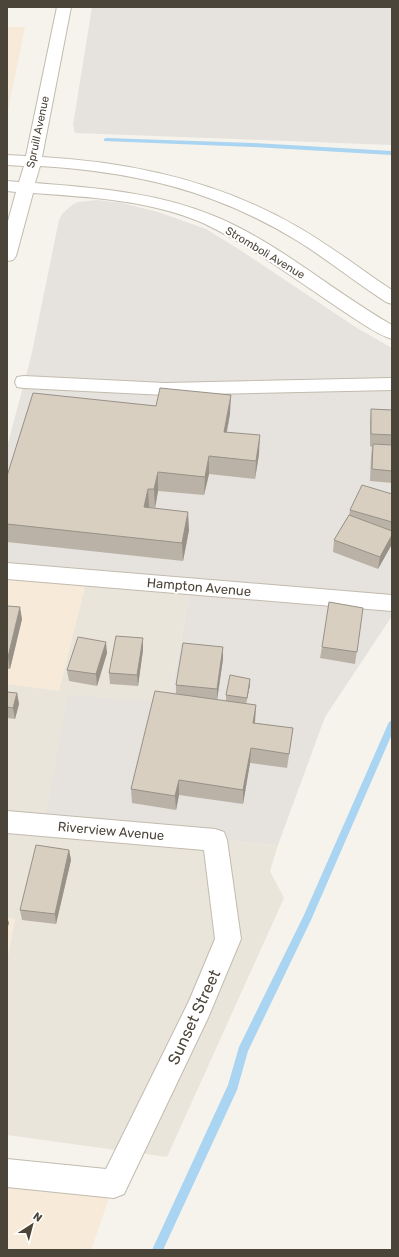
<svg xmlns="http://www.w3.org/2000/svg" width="399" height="1257" font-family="Rubik,sans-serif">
<rect width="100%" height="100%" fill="#f6f3ec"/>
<path fill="#eae5da" d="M87 578 191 586 169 703 215 840 278 845 270 871 284 898 167 1157 7 1135V960L15 919 7 918V684L59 690Z"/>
<path fill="#f7ead8" d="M7 27H25L7 115Z
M7 571 87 578 59 691 7 684Z
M7 918 15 919 7 960Z
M7 1173 114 1184 91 1250H7Z"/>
<path fill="#e6e2dd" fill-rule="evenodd" d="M92 7H392V145L75 133 73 125Z
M97 200 122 203 158 212 206 229 240 250 357 328 392 348V616L325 717 278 845 44 826 68 695 169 703 191 587 7 571V447L31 357 59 220 62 214 72 205 78 202ZM37 382 388 383 165 389Z"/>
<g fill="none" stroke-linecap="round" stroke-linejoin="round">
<path fill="#a9d4f2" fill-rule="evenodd" d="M106 138 253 143 392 151V155L253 147 104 141V139Z
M392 720V734L311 920 248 1051 237 1090 163 1250H152L228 1085 239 1047 304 915 388 724 389 722Z"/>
<g stroke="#c2bbae" stroke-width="2">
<path id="minor" d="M57 7H71L42 157C131 162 218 181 296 226 330 245 360 269 392 290V304L386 302C355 282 327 259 296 240 214 190 135 172 40 166L35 183C95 188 157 192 214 216 278 242 332 291 392 325V339C379 335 366 326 355 319 326 300 298 280 269 261 248 247 226 234 203 223 150 200 89 197 33 193L16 256 13 260 7 261V225L16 192 7 191V181L19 182 24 166 7 165V155L26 156Z
M24 376 165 383 392 378V390L165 395 24 388 17 387 15 382 17 377Z
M7 563 392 595V611L7 579Z
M7 811 215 829 224 832 227 840 241 939 208 1018 124 1194 114 1198 7 1187V1159L106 1169 189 1001 215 939 204 850 7 833Z"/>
</g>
<use href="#minor" fill="#fff" fill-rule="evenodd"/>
</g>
<path fill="#bab2a6" d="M371 409 392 410V483L370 481 371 456 372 447 370 446V422Z
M230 414 227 432 259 454 255 479 209 474 204 495 158 491 155 508 149 507 189 530 183 561 7 542V476Z
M392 494V544L378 569 333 552 334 540 349 515 350 510Z
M7 606 22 619 10 669H7Z
M363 608 355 664 320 658 322 647Z
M143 650 138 686 110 684 109 673Z
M107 653 97 686 69 681 67 670Z
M223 659 217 700 226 701V695L250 685 246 704 256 705 255 723 293 728 291 743 287 768 250 763 243 804 179 795 176 810 132 803 131 789 176 694V685Z
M7 692 17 693 19 704 15 719 7 718Z
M69 850 71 860 56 924 22 920 20 910Z"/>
<path fill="#979187" d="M231 395 230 414 223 450 224 432Z
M260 435 259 454 255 479 256 461Z
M209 456V474L204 495 205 477Z
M158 472V491L155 508 154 489Z
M148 489 149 507 145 525 144 507Z
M188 512 189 530 183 561 182 543Z
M392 535V544L378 569 380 557Z
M20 607 22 619 10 669 8 657Z
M143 638V650L138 686 137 675Z
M106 642 107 653 97 686 96 674Z
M223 647V659L217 700V689Z
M250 679V685L246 704 247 698Z
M17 693 19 704 15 719 13 708Z
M256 705 255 720 252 738 253 723Z
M251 748 250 763 243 804V790Z
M179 780V795L176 810 175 796Z
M69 850 71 860 56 924 55 914Z
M7 917 9 923 7 930Z"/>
<path fill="#d8cfc1" stroke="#979187" d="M160 388 231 395 224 432 260 435 256 461 209 456 205 477 158 472 154 489H148L144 507 188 512 182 543 7 524V476L33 393 156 406Z
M371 409 392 410V435L371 434Z
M373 444 392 445V471L372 469Z
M362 485 392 494V522L350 510Z
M349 515 392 531V535L380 557 334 540Z
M329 602 363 608 357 652 322 647Z
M7 606 20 607 8 657H7Z
M116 636 143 638 137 675 109 673Z
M78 637 106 642 96 674 67 670Z
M183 643 223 647 217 689 176 685Z
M230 675 250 679 247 698 226 695Z
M155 691 256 705 253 723 293 728 289 754 251 748 243 790 179 780 175 796 131 789Z
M7 692 17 693 13 708 7 707Z
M36 845 69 850 55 914 20 910Z"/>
<g text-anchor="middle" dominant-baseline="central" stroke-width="4" stroke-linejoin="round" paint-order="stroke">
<g font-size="11" fill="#4b4439" stroke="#fff">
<text transform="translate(38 132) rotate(-78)">Spruill Avenue</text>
<text transform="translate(265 253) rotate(31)">Stromboli Avenue</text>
</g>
<g font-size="13" fill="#4b4439" stroke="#fff">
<text transform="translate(199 587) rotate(5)">Hampton Avenue</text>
<text transform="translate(111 831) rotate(5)">Riverview Avenue</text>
</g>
<g font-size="16" fill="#4b4439" stroke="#fff">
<text transform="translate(194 1017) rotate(-65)">Sunset Street</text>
</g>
</g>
<rect width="399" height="1257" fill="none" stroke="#4b4439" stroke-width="16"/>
<g transform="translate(32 1225) rotate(36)" stroke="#ffffff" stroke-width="3" paint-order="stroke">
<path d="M0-3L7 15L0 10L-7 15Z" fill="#4b4439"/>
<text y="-6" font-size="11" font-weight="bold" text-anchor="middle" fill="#4b4439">N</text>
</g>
</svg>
